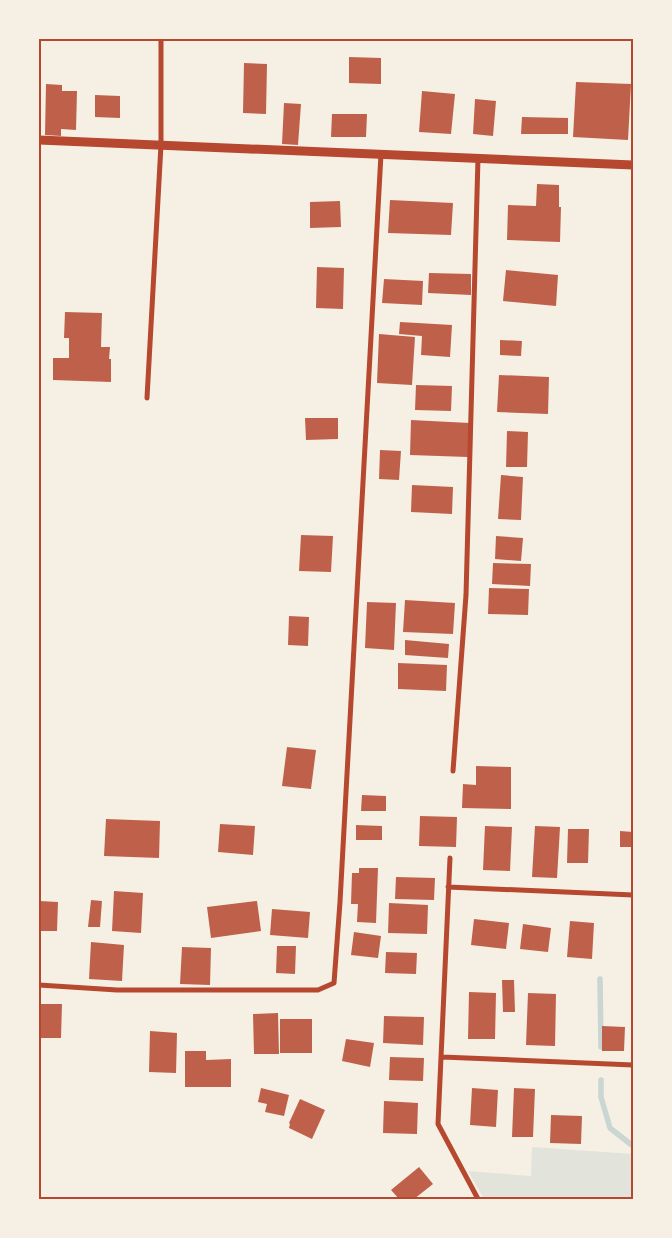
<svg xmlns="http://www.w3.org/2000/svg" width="672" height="1238" font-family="Ubuntu,sans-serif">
<rect width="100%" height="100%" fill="#f6efe4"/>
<path fill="#e2e4dc" d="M532 1147 633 1154V1199H484L468 1171 531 1176Z"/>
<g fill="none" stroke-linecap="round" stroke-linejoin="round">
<path stroke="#c9d6d2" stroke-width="5.5" d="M600 979 601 1047
M601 1080V1097L610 1128 633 1146"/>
</g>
<path fill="#bf614a" d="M349 57 381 58V84L349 83Z
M244 63 267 64 266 114 243 113Z
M576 82 631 84 628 140 573 137Z
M46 84 62 85V91H77L76 130 61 129V136L45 135Z
M422 91 455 94 451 134 419 132Z
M95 95 120 96V118L95 117Z
M475 99 496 101 493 136 473 134Z
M284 103 301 104 298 145 282 144Z
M332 114H367L366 137H331Z
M522 117 568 118V134H521Z
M537 184 559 185V207H561L560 242 507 240 508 205 536 206Z
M390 200 453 203 451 235 388 233Z
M340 201 341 227 310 228V202Z
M317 267 344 268 343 309 316 308Z
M506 270 558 275 556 306 503 301Z
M429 273 471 274V295L428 293Z
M384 279 423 281 422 305 382 303Z
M65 312 102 313 101 347H110L109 359H111V382L53 380V358H69V338H64Z
M400 322 452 325 450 357 421 355 422 336 399 334Z
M379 334 415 337 412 385 377 383Z
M500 340 522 341 521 356 500 355Z
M499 375 549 377 548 414 497 412Z
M416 385 452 386 451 411 415 410Z
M305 418H338V439L306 440Z
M411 420 470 423 468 457 410 455Z
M507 431 528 432 527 467H506Z
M380 450 401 451 399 480 379 479Z
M501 475 523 477 521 520 498 519Z
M412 485 453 487 452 514 411 512Z
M301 535 333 536 331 572 299 571Z
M496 536 523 538 521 561 495 559Z
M493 563 531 564 530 586 492 584Z
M489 588 529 589 528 615 488 614Z
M405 600 455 603 453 634 403 632Z
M367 602 396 603 394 650 365 648Z
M289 616 309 617 308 646 288 645Z
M405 640 449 644 448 658 405 655Z
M398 663 447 665 446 691 398 689Z
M287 747 316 750 311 789 282 786Z
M476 766 511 767V809L462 808 463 784 476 785Z
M362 795 386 796V811H361Z
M420 816 457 817 456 847 419 846Z
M106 819 160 821 159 858 104 856Z
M220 824 255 826 253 855 218 852Z
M356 825 382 826V840H356Z
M485 826 512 827 510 871 483 870Z
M535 826 560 827 557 878 532 877Z
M568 829H589L588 863H567Z
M620 831 633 832V847H620Z
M359 868H378L376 923 357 922 358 904H351L352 873H359Z
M396 877 435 878 434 900 395 899Z
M114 891 143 893 141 933 112 931Z
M91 900 102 901 100 927H88Z
M39 901 58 902 57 931H39Z
M257 901 261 931 211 938 207 907Z
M389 903 428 905 427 934 388 933Z
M272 909 310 912 308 938 270 935Z
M474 919 509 923 506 949 471 945Z
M570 921 594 923 592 959 567 957Z
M523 924 551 928 548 952 520 949Z
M354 932 381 936 378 958 351 955Z
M91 942 124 945 122 981 89 979Z
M277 946H296L295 974 276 973Z
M182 947 211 948 210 985 180 984Z
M386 952 417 953 416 974 385 973Z
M502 980H514L515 1012H503Z
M469 992 496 993 495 1039H468Z
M528 993 556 994 555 1046 526 1045Z
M39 1004H62L61 1038H39Z
M278 1013 279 1054H254L253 1014Z
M384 1016 424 1017 423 1045 383 1043Z
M280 1019H312V1053H280Z
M602 1026 625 1027 624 1051H602Z
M150 1031 177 1033 176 1073 149 1072Z
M346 1039 374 1043 370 1067 342 1061Z
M185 1051H206V1060L231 1059V1087H185Z
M390 1057 424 1058 423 1081 389 1080Z
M261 1088 289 1095 284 1116 265 1112 267 1104 258 1102Z
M472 1088 498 1090 496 1127 470 1125Z
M514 1088 535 1089 533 1137H512Z
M300 1099 325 1110 312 1139 289 1128 290 1124 289 1123Z
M384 1101 418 1103 417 1134 383 1133Z
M551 1115 582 1116 581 1144 550 1143Z
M419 1167 433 1184 414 1199H399L391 1190Z"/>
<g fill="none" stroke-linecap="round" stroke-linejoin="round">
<path stroke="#b5482f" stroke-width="5" d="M147 398 161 145V39
M453 771 466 595 478 158
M450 858 438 1124 478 1199
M448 887 633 895
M39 985 117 990H318L334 983 340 902 381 154
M442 1057 633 1065"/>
<path stroke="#b5482f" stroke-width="9" d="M39 140 633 165"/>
</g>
<rect width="672" height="1238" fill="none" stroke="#f6efe4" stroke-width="80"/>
<rect x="40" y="40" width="592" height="1158" fill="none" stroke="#b5482f" stroke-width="2"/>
</svg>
